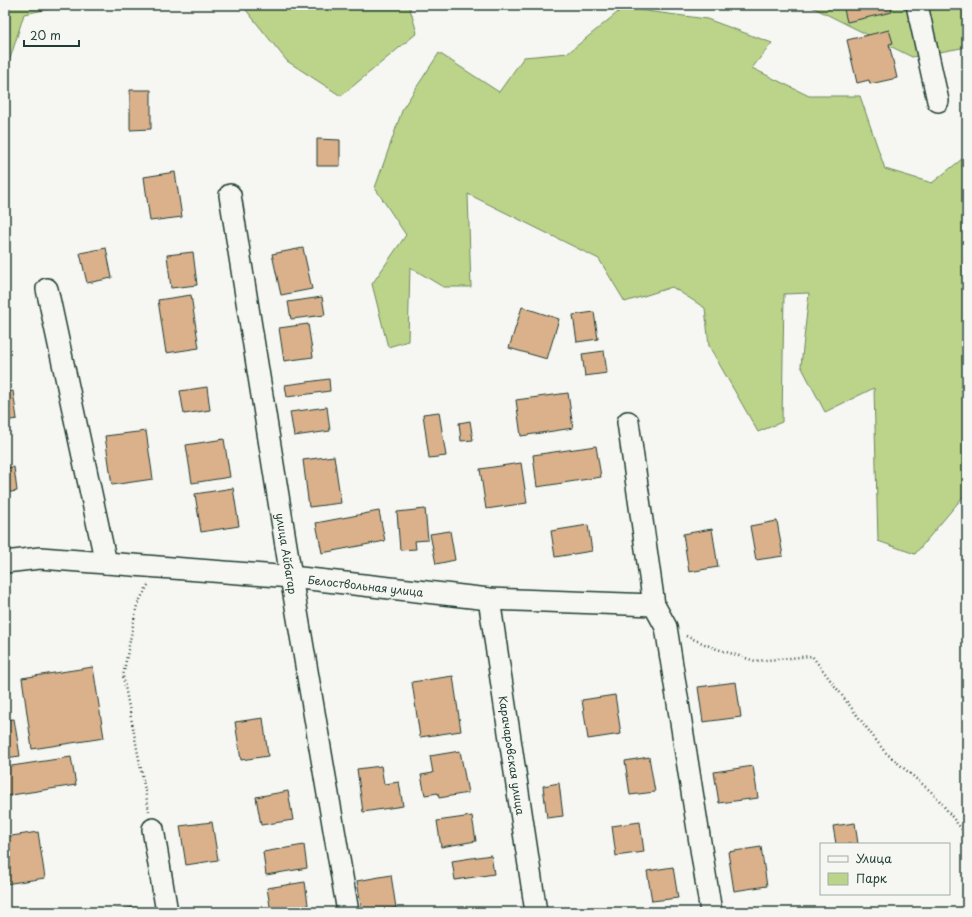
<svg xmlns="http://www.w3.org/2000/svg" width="972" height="917" font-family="'Playpen Sans',sans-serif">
<rect width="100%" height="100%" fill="#f6f6f2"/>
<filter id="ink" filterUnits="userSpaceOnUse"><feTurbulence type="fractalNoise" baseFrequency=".025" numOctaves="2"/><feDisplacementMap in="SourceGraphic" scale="8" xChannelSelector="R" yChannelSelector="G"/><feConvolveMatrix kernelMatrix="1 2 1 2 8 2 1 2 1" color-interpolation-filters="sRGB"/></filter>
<g filter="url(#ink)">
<path fill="#bbd48a" stroke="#6d885f" d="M5 5H69L24 14 5 75Z
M242 5H409L417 33 341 96 287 61Z
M808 5H967V47L912 57Z
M623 8 707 19 772 43 752 68 809 96H860L885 169 932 183 967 155V492L915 554 878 541 874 388 825 412 801 366 809 293 784 294 782 422 758 432 709 346 705 308 672 287 625 302 599 259 468 194 471 287H443L410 267 408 341 388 347 372 284 406 235 375 188 403 108 439 53 499 92 524 57 568 53Z"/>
<path fill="#dab18b" stroke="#1f3d34" d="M843 5H890L892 12 847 22Z
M889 30 893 43 889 44 897 78 870 84 869 80 857 83 847 40Z
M130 90H151V129L130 130Z
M317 139 340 140V166H317Z
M175 172 182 217 150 221 144 177Z
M106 248 112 278 87 283 80 253Z
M303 248 312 289 281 295 272 254Z
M193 252 197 285 171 288 167 255Z
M191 295 199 348 166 353 158 300Z
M322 297 325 315 291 319 288 302Z
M522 307 559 319 547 359 509 348Z
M594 312 598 339 577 342 573 315Z
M308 324 313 357 284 361 279 328Z
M604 351 607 373 585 376 582 354Z
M329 379 330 391 287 397 285 385Z
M207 387 210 410 184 414 180 391Z
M13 391 17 419 5 421V392Z
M568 393 573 428 521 436 516 400Z
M327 407 330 431 294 436 290 412Z
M439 412 446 456 429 458 423 414Z
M470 421 473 440 461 441 459 423Z
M146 431 153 479 112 485 105 436Z
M224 439 230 477 192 483 186 445Z
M596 446 601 477 537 487 533 455Z
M334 456 341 503 309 507 303 460Z
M521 463 527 503 486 509 480 469Z
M14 467 17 491 5 493V468Z
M233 488 239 526 201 532 195 494Z
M425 509 428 540 415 541 416 549 400 550 397 512Z
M379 511 385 541 322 553 316 523Z
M777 521 783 556 756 560 750 526Z
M588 525 592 551 555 557 551 531Z
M712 529 718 567 689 572 683 534Z
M450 531 455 560 436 564 430 534Z
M93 667 104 738 32 749 22 678Z
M453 676 461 731 420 737 412 682Z
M736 682 741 717 703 722 698 687Z
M615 695 621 734 588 739 582 700Z
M263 718 268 756 241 760 235 722Z
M14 719 20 756 5 758V720Z
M460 751 468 793 439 798 438 793 425 795 421 775 433 773 430 756Z
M71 757 76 785 5 796V767Z
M649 757 655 792 630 795 625 761Z
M381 766 384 784 399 782 403 806 363 812 357 769Z
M753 766 758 798 719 803 714 772Z
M559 783 563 816 547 818 543 786Z
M288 791 293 820 261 825 256 797Z
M472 816 476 841 441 847 437 821Z
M212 822 218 860 186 865 180 826Z
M640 822 644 852 616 856 612 826Z
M855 823 858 844H836L833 826Z
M38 832 45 878 5 884V837Z
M304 845 307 868 266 875 263 852Z
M761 847 767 886 734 891 728 852Z
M491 855 494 874 455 880 452 861Z
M673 867 678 898 652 901 647 871Z
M391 875 396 908 362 912 357 881Z
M305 882 309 912H271L267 888Z
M136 907V912H103Z"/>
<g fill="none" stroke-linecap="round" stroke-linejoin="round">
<g stroke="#1f3d34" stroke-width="24">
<g id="minor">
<path d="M917 5 938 101"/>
<path id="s1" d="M230 195 291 577 348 912"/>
<path d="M47 289 106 563"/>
<path d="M628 422 654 605 666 627 711 912"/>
<path id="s2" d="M5 562 40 558 291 577 489 599 654 605"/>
<path id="s3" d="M489 599 536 912"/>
<path d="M153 829 167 912"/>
</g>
</g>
<path stroke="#1f3d34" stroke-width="2.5" stroke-dasharray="1 3" stroke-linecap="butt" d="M148 585 137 605 123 676 149 811
M686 636 714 648 755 661 812 656 885 752 935 795 967 836"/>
<use href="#minor" stroke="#f6f6f2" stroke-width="21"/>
</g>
</g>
<g text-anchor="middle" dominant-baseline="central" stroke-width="3" stroke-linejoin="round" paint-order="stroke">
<g font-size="11" fill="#1f3d34" stroke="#f6f6f2">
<text stroke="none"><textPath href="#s1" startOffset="363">улица Айбагар</textPath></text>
<text stroke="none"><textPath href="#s2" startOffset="362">Белоствольная улица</textPath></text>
<text stroke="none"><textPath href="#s3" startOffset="158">Карачаровская улица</textPath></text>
</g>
</g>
<rect width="972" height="917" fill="none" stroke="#f6f6f2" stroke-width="20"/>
<rect x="10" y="10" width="952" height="897" fill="none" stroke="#1f3d34" stroke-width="1.5" filter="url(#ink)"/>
<rect x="820" y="843" width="130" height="52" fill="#f6f6f2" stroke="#a0aca6"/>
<rect x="828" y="856" width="20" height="6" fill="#f6f6f2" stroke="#a0aca6"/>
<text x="856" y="863" font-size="12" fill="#1f3d34">Улица</text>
<rect x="828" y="873" width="20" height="12" fill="#bbd48a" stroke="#a0aca6"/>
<text x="856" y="883" font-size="12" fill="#1f3d34">Парк</text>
<path d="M24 40v6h55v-6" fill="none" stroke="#1f3d34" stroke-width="2"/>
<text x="30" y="40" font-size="12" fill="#1f3d34" stroke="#f6f6f2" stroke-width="3" paint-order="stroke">20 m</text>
</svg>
